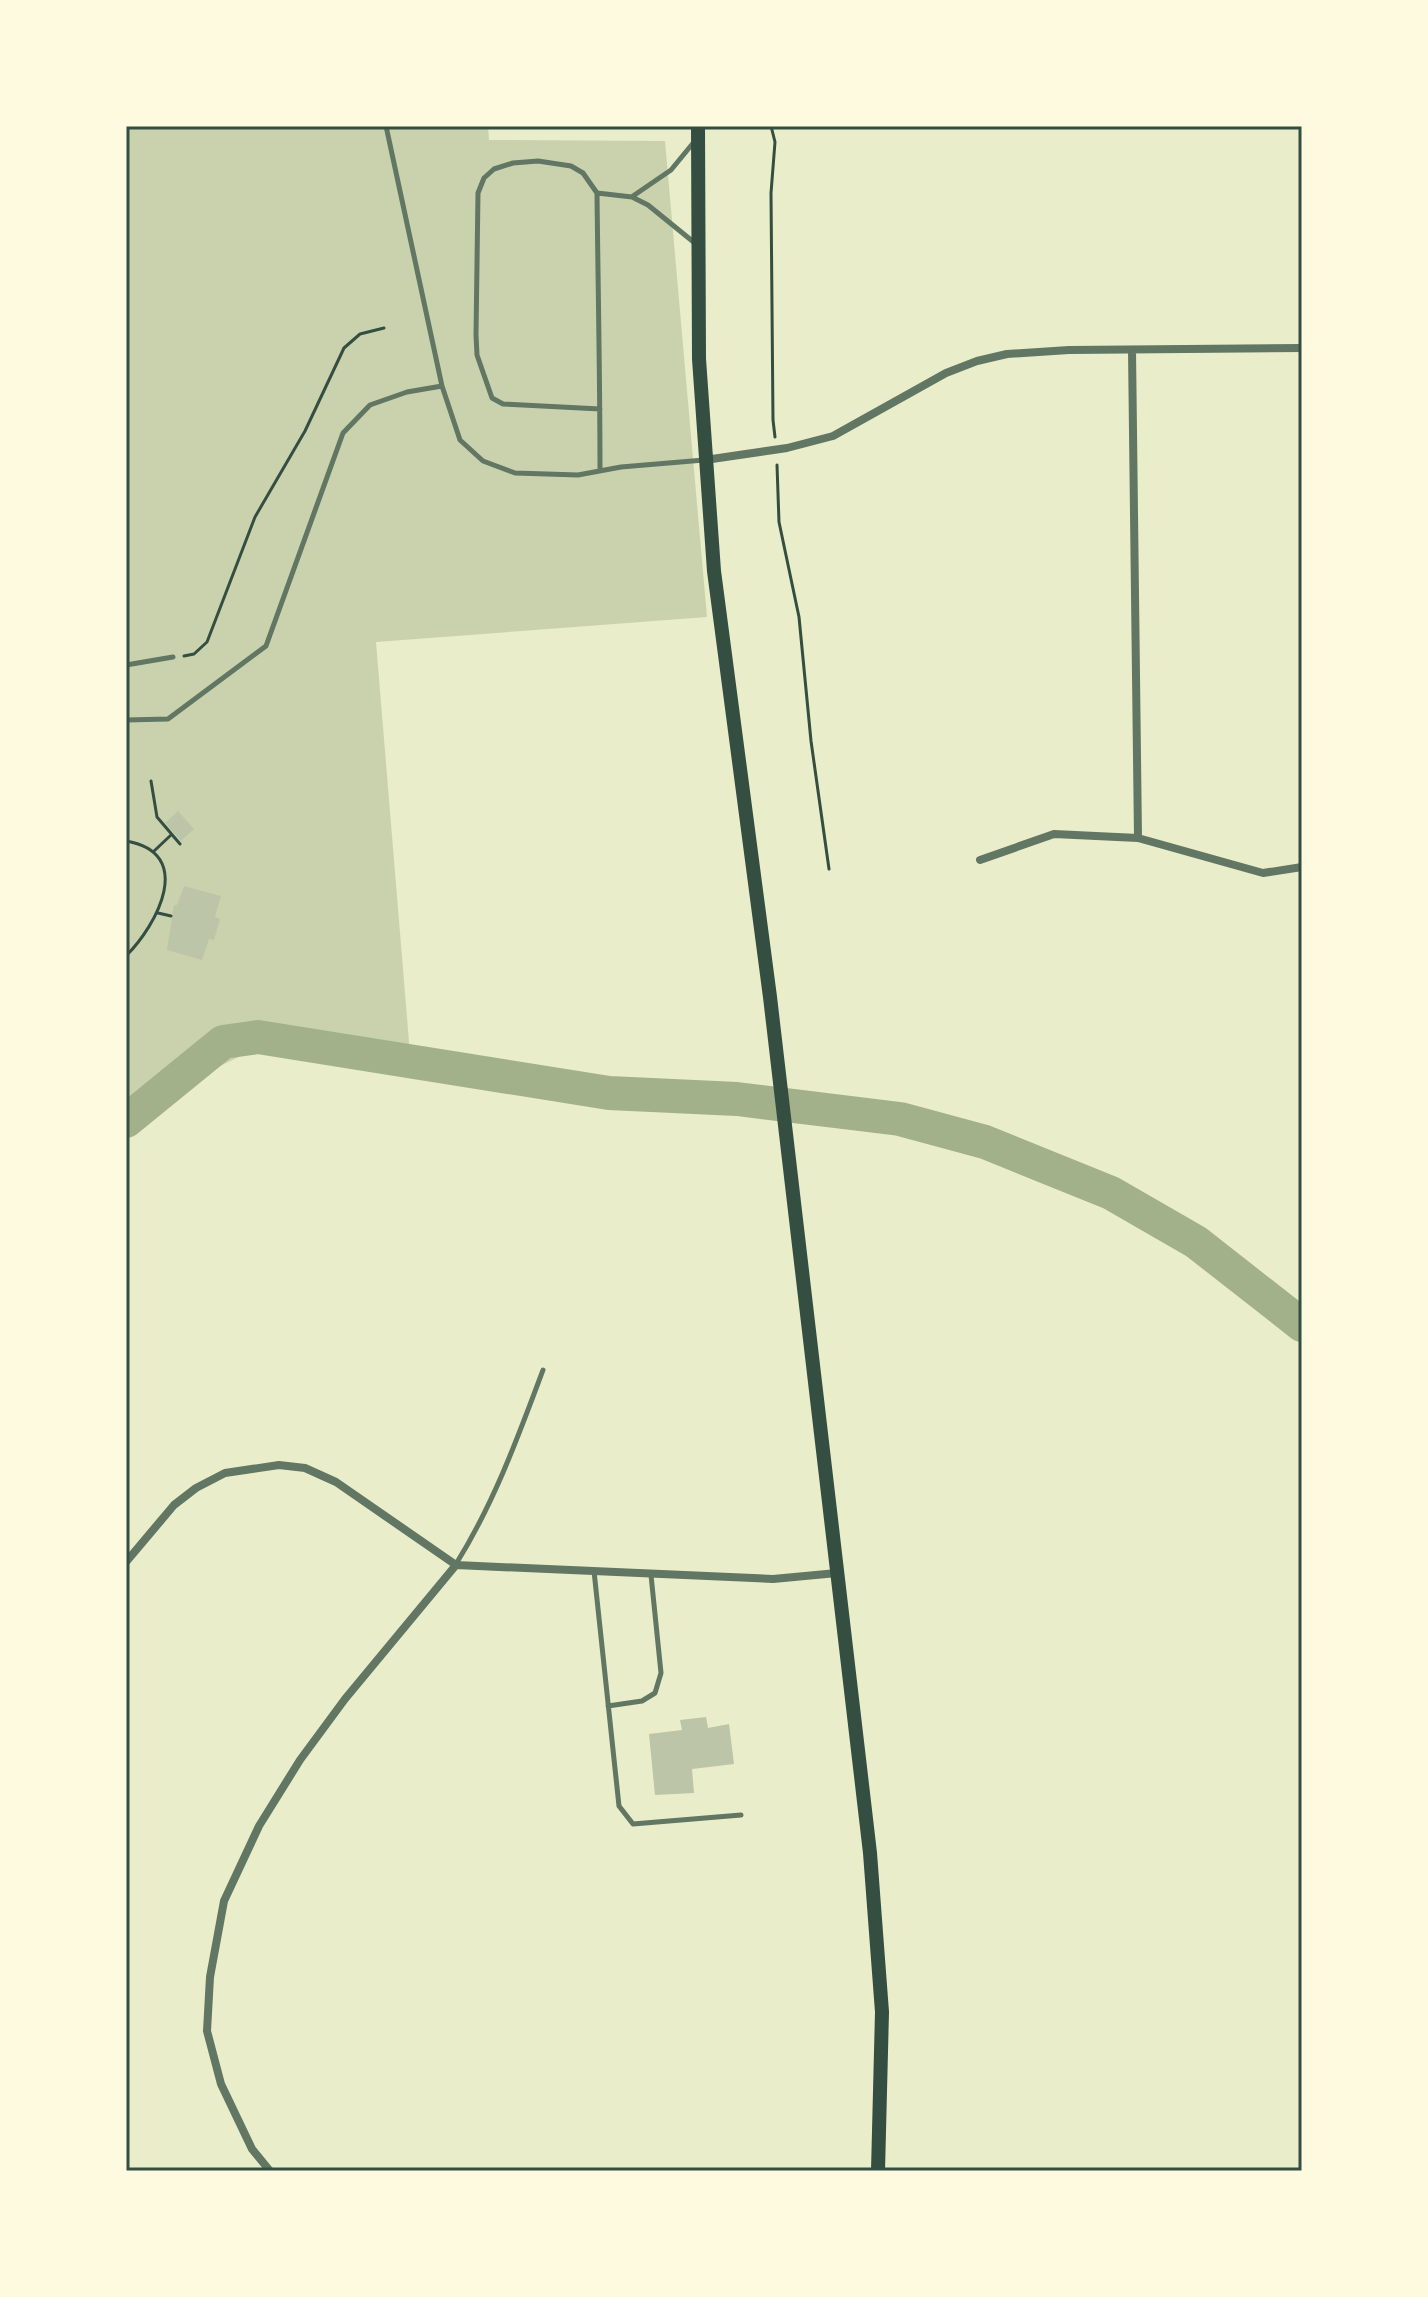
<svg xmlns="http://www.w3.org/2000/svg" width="1428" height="2297" font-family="'Roboto Condensed',sans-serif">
<rect width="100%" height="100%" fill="#e9edc9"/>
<path fill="#cad2ad" d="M126 126H488L489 140 665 141 707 617 376 642 410 1054 265 1044 126 1112Z"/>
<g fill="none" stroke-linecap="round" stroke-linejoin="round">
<path stroke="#a3b18a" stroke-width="34" d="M126 1121 223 1042 258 1037 609 1093 737 1099 900 1119 985 1142 1111 1193 1196 1242 1302 1325"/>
</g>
<path fill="#bcc5a7" d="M178 811 194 829 181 841 165 823Z
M184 886 221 896 215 917 220 919 214 940 209 939 202 960 167 950 174 905H177Z
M706 1717 708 1728 729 1724 734 1764 692 1769 694 1793 655 1795 649 1734 682 1730 680 1720Z"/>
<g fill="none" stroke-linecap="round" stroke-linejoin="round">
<path stroke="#344e41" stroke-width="3" d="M771 126 775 142 771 193 773 420 775 437
M777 465 779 522 799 617 811 741 829 869
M184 656 194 654 207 642 255 517 305 431 344 348 360 334 384 328
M151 781 157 817 180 844
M126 841C196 853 157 925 126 956
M153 852 171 835
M158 913 171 916"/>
<path stroke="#617663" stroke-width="5" d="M386 126 442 386 460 440 483 461 515 473 578 475 621 467 704 460
M597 193 632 197 648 205 696 244
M633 196 671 170 694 142
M600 471C600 378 598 286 597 193L583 173 571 166 538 161 513 163 494 169 484 178 478 193 476 335 477 355 492 398 503 404 600 409
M126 665 173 657
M126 720 168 719 266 646 343 433 370 405 407 392 442 386
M456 1564C494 1503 518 1437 543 1370
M594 1571 619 1806 633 1824 741 1815
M608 1706 642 1701 655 1693 661 1673 651 1575"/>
<path stroke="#617663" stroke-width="8" d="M1132 350 1138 838
M705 460 787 448 833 436 946 373 977 361 1007 354 1069 350 1302 348
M980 860 1054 834 1138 838 1263 873 1302 867
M126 1562 174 1505 196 1488 225 1473 279 1465 305 1468 336 1482 456 1565 773 1579 837 1573
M270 2171 252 2149 221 2084 207 2031 210 1977 224 1901 259 1826 300 1760 345 1699 456 1565"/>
<path stroke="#344e41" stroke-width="14" d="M698 126 699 359 714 571 770 997 870 1853 882 2012 878 2171"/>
</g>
<rect width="1428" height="2297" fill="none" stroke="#fefae0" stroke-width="256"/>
<rect x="128" y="128" width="1172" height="2041" fill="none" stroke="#344e41" stroke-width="3"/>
</svg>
